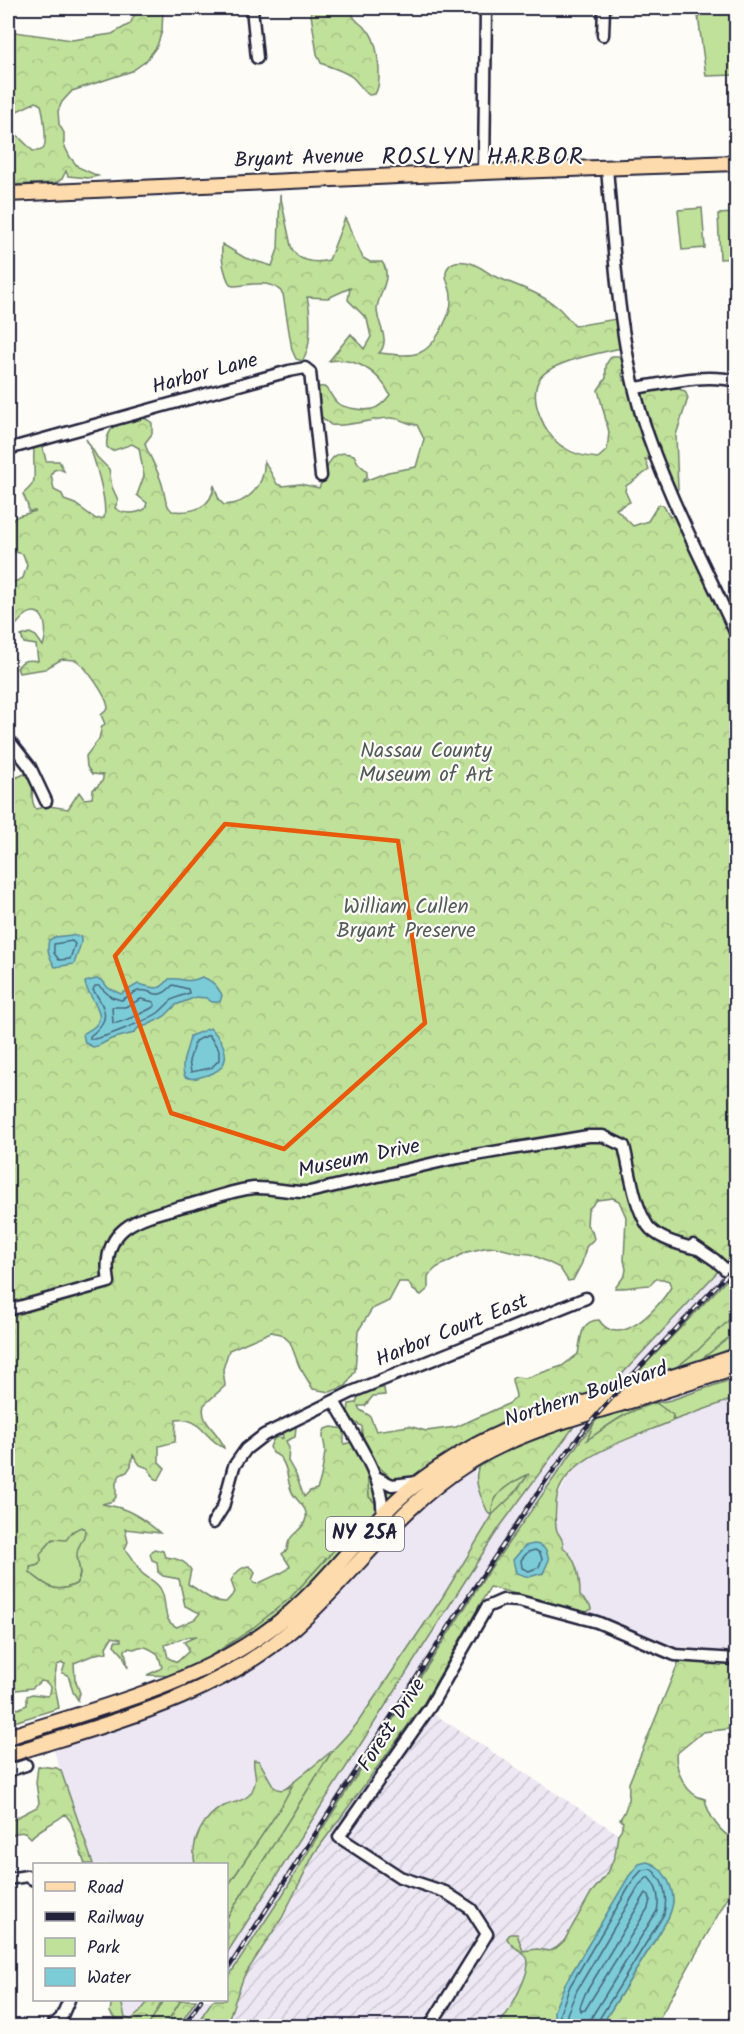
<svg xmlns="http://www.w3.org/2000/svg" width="744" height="2034" font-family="Kalam,sans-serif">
<defs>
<pattern id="industrial-furrows" width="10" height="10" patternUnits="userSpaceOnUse" patternTransform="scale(1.5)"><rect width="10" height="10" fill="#ece7f2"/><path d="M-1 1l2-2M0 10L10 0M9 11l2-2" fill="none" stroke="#cac6d0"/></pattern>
<pattern id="forest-crowns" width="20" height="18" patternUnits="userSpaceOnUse" patternTransform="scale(1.5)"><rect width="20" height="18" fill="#c0e19a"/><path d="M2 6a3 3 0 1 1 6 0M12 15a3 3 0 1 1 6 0" fill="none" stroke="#a5c186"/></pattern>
</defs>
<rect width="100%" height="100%" fill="#fdfcf7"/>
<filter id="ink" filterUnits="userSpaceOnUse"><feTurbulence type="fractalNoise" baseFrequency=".0167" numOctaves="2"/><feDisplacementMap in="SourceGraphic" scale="12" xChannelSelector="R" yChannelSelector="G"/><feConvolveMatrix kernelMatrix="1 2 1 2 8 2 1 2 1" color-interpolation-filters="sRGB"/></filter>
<g filter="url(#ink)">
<path fill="#ece7f2" d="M718 1271 727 1280 627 1383 609 1388Z
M736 1368V1659L669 1654 581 1611 556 1533 557 1499 569 1474 592 1454 672 1421 644 1397Z
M594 1423 513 1534 317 1837 284 1892 227 1979V1953L499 1528 573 1428Z
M471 1462 492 1516 442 1598 356 1725 333 1750 284 1790 205 1823 193 1848 196 1864H90L51 1741 174 1701 272 1645 368 1550Z
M121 2000H149L140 2012 125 2026Z
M196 2000H213L195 2026H179Z"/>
<path fill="url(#industrial-furrows)" d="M422 1706 629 1841 514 2026H226L244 1976 282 1918 314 1854Z"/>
<path fill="#c0e19a" stroke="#71826a" stroke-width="1.5" d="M697 8H736V75L706 76Z
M702 208 705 248 682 250 678 210Z
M736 213V258L720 259 718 214Z
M736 1311V1332L687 1371 661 1379 697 1351Z
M736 1378V1398L672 1421 674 1418 656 1403C627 1410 611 1424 586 1441L594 1423 606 1408 644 1397 656 1403 671 1400Z
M365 1455 405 1483 294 1609 212 1659 208 1657 230 1644 290 1598 346 1537 367 1522 376 1504 369 1497Z
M530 1473 514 1494 492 1516C490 1491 511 1483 530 1473Z
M81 1527 85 1529C86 1539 79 1542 78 1551 76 1563 84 1571 76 1584 54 1595 47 1585 30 1573V1567L38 1565 41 1561 40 1554 53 1539 68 1536 77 1528Z
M333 1750 227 1918V1887L270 1823 284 1790Z
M163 2000H181L165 2026H148Z"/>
<path fill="url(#forest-crowns)" stroke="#71826a" stroke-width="1.5" fill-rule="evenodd" d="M132 8H163L162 31 157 46 146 61 132 71 72 91 62 102 58 111 59 124 64 133V145L70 157 78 167 98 176 88 178 68 176 66 171 62 179 55 183 8 185V31L72 40 112 34 130 24 134 16ZM36 102 41 105C43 111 48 145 43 149 39 152 36 151 33 151L17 135 13 122 17 111Z
M310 8H350C354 23 361 22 370 33 378 45 383 82 375 94L369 95C362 90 359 83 352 77 343 70 332 68 321 63L317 54Z
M280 194 291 246C295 261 315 264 329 260L345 218 363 258 370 262H382C393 277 379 292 377 308 376 323 392 340 379 353 413 356 426 360 443 326 448 316 452 308 451 296 451 287 441 274 449 266 453 261 460 261 466 262 476 263 485 271 494 276 515 285 538 292 556 306 563 311 569 320 575 326L616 319 621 348C601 353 552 361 540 378 527 398 545 436 563 447 573 454 586 457 598 458L607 450 609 432 598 390 606 378C606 368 604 365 612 356H621L627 363V368L622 374 623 380C644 388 664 383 685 391L688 398 676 435 678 489 676 491 673 490 654 461 645 459 649 470 626 486 625 491 630 502 616 509 633 526 648 521 658 505H663L670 517 676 514 736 634V1252L609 1388 540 1410 419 1482 394 1480 366 1456 369 1497 378 1506 377 1510 367 1522 346 1537 290 1598 249 1631 200 1663 176 1676 147 1675 160 1669 162 1667 158 1654C149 1648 144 1644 134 1649L128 1648 125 1650 128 1668 123 1655 114 1645 115 1641H121V1639L112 1637 106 1647 107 1652 96 1654 74 1663 75 1679 80 1693 78 1700 73 1692 68 1675 62 1673 65 1664 62 1663 57 1665 54 1680 59 1708 8 1724V1705L11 1704 18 1709 27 1705V1696L32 1694 47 1696 50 1693 51 1687 46 1682 41 1681 32 1688 9 1691 8 1697V781L27 773 34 782C32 790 31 802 36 809L49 806 68 809 79 792 84 799 92 798 93 790C97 785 104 784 103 775L92 774 87 767 86 756 99 739 102 726 105 724 101 715 108 709C108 697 86 667 76 660L62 659 45 669 19 673 17 668C24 658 28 660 38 661L36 645 24 643 21 636 30 633 36 636 43 646C51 623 39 596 17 624L8 625V589L10 584 23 578 27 565 23 554 12 551 8 553V523L18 516 36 511H28V506L23 494C37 482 34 481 34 464 33 456 35 451 33 444H42L46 461H59L64 471 59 469 54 470 51 474 54 490 62 494 64 500 75 504 96 519 104 518C108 502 94 455 86 439L97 457 109 469 112 487 118 500 115 508C124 515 136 514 145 509L147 503 137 495 144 476 139 448 132 444 112 451 107 447C103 424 136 408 152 423V434L145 443 146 447C151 459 158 471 162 484 165 494 164 503 172 511 193 513 212 508 214 485L219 500 224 505C249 504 266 484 264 460L277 484 282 486 300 484 319 488C327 471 328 446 354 455L358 463 367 471V477L362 482 388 472 416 467 424 439 417 425C407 424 399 417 389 418 370 419 351 427 331 425 324 419 296 398 310 390 313 388 320 386 324 387 329 389 332 398 336 402 343 408 362 411 372 409 379 408 386 400 390 395 379 371 355 357 329 361L351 334 364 349 371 337 367 319 348 300 350 288 328 298 307 297C311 312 312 350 302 361L296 359 292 350 283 294C272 278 250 285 233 286L230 285C223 271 221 259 222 244L245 258 272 266 278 249ZM613 1198 619 1201 626 1217 624 1260 626 1269 625 1275 615 1288C628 1289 638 1285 650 1285L656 1279H663L669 1281 671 1287C660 1306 619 1352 599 1320 580 1320 581 1339 578 1354L562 1366 526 1378 515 1377 512 1379C512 1386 516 1390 516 1397L510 1403 456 1427 426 1431 409 1426 376 1431 370 1416 360 1410 358 1406H365L373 1396 385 1395 384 1388H375L359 1394 356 1403 349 1404 348 1412 351 1420C370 1431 358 1423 363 1438 365 1444 369 1447 370 1452L368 1453 353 1442 344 1444V1429L332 1427 325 1429C320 1438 326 1443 325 1452 323 1465 322 1478 317 1489L310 1491 304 1497 296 1475 288 1461 289 1448 286 1441 295 1437 296 1427 285 1429 282 1432 283 1438 277 1437 273 1440 270 1447 273 1453C278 1455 281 1457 283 1462 289 1472 287 1484 293 1494 298 1502 308 1508 306 1518 303 1533 288 1531 287 1550L282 1554 290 1566 285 1571 257 1584 254 1583 252 1580 255 1573 253 1569 249 1566C241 1567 234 1574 231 1581L235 1592 226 1602C211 1603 201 1591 188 1584L191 1570C185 1560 175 1558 165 1557L163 1551 154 1549 150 1554 152 1560 157 1562 158 1572 163 1576 179 1579 185 1606 200 1613 195 1619 177 1627C161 1621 168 1603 161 1590 157 1581 147 1579 141 1572 135 1564 133 1556 125 1549L128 1542 125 1529 160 1533C142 1517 126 1507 102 1504L113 1501 116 1497V1483L120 1475 127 1472 131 1466 133 1455 140 1465 148 1468 156 1480 159 1479 165 1468 159 1462V1446L175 1442 176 1420C201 1416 202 1437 224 1448 220 1431 199 1424 204 1405L225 1386 223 1369 229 1350 271 1332 281 1334 290 1342 299 1366 313 1389 330 1392 346 1386 355 1371 358 1331 372 1309 389 1301 399 1282H408L413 1290 421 1295 428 1289V1276L436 1268 467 1252 484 1248 495 1247 518 1253 531 1254 560 1268 568 1281 573 1280 582 1263 586 1247 594 1239 592 1231 587 1225 588 1210 597 1200ZM81 1527 85 1529C86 1540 76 1545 77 1556 78 1567 84 1573 76 1584 54 1595 47 1585 30 1573V1567L38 1565 41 1561 40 1554 53 1539 66 1540 73 1531ZM197 1636 184 1642 188 1647V1652L177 1662 168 1658 165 1645 187 1637Z
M736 1270V1311L728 1321 697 1351 661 1379 619 1392Z
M736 1332V1355L687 1371Z
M656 1403 673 1415 672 1421C636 1438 560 1455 556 1503 556 1511 554 1522 557 1531 560 1537 564 1540 563 1547 578 1560 580 1579 580 1596L590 1605 591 1609 587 1612 581 1611 490 1587 422 1706 314 1854 282 1918 244 1976 226 2026H195L213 2000H226L227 1979 283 1894 317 1837 490 1569 580 1441 594 1423 587 1440C611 1424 627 1410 656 1403Z
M572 1426 573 1428 499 1528 227 1953V1918L333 1750 356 1725 442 1598 492 1516 488 1513C482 1498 471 1480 480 1464L534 1438 563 1427ZM529 1474 514 1494 492 1515C489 1494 512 1482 529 1474Z
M681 1656 736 1659V1728L703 1732 676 1754C676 1772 686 1796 705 1799 708 1815 720 1834 736 1840V1883L655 2026H601L660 1932 669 1916 673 1901 589 1944 565 1984 554 2026H497C507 2017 533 1970 527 1958 522 1949 511 1949 507 1938L510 1934H517L523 1951 537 1949 549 1951 556 1948 564 1941 591 1893 608 1873 615 1855 618 1834 621 1830 623 1822 620 1819C628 1809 629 1796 629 1783Z
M254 1760 259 1761 274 1787C281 1792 285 1789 292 1786L279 1810 227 1887 226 1864H195C190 1842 203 1816 224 1806 233 1802 247 1801 252 1791 260 1776 252 1771 254 1760Z
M38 1766 57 1768 61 1771 93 1864H85L71 1822 65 1814C54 1824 39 1828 31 1838L25 1832 16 1833 8 1837V1822L37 1807 39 1803 36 1783Z
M112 2000H121L125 2018 131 2020 140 2012 149 2000H163L148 2026H114L115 2020 110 2012Z
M181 2000H196L179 2026H165Z"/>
<path fill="#7cccd8" stroke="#588899" stroke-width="1.5" d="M72 935 81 937V943L74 964 55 967C50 958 46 951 49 940L55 937Z
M202 977C213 981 217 986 222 995L220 1002H212L206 998 196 997 176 1005 165 1016 148 1025 138 1028 134 1033 111 1039 98 1046 93 1047 85 1043 83 1034C87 1031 92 1029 95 1026 109 1013 85 994 85 982L96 979 102 980 108 988 121 994 138 984C154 987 158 993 169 979 185 977 183 985 202 977Z
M210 1028C229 1045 234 1069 204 1076 197 1078 193 1080 185 1077 179 1064 188 1050 190 1036Z
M534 1544 540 1545 546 1550 549 1560 543 1573 529 1577 516 1573 513 1560 525 1546Z
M647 1862C662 1865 673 1885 673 1900 673 1911 666 1922 660 1932L601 2026H554V2011L565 1984 629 1876 639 1864Z"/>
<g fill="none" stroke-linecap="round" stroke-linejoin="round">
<path stroke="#46667a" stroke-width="1.5" d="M72 941 75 944 70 959 59 960 54 953V944Z
M173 985 188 989 189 993C184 995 177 997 172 1000 167 1004 163 1009 158 1013 149 1019 98 1041 90 1039V1036C111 1021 107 1009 93 990L95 986H99L111 997 121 1000C127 998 132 993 138 991 153 987 155 1004 173 985Z
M141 999 154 1002 155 1006C147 1011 120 1024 113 1023L112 1007H125Z
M209 1035 219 1050V1060L211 1068 191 1072 189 1061 195 1041Z
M535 1550 540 1553 542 1559 539 1567 529 1571 522 1568 521 1560 528 1552Z
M646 1893 649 1895 650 1900 648 1908 585 2010 581 2011 580 2007 585 1994Z
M559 2026 560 2013 570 1986 634 1879 642 1870 651 1869C665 1881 668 1896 664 1914L598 2021 597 2026
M567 2026V2014L577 1990 640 1884 648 1877C658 1887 660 1898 657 1911L591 2018 589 2026"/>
<g stroke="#22223b" stroke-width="15">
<path id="minor" d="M252 8 257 58
M603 35 604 8
M607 168C614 251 618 336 642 417 665 492 704 563 736 634
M484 172 486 8
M636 388C668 383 704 373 736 381
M8 449 289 371 305 368 310 372 321 476
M8 739 30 767 46 801
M693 1245 715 1260 736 1279
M8 1310 109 1282C98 1220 150 1216 195 1203 214 1198 234 1190 254 1188 272 1187 291 1193 309 1192L452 1159 588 1136H603L624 1146C630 1170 634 1206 648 1226 657 1239 684 1246 698 1249
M334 1401C351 1432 386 1479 382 1515
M376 1477 392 1485 418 1482
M213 1523 223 1507 234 1466 246 1449 264 1435 352 1392 586 1298
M8 1771 26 1765
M8 1879 27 1876 34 1880
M52 2026 61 2018 69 2000
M430 2026 487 1934 471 1909 445 1892 400 1877 339 1837 430 1707 487 1607 503 1600 519 1601 597 1622 675 1655 736 1659
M733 2026 736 2019"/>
</g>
<g stroke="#22223b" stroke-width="18">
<path id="major" d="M8 194 484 172 736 163
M8 1737C98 1708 197 1685 274 1626 320 1591 353 1543 394 1503 415 1483 439 1467 464 1452 511 1424 563 1409 615 1394 656 1382 697 1370 736 1356
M8 1755C107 1723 214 1699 295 1627 356 1573 397 1508 468 1463 515 1434 568 1419 620 1404 659 1392 698 1380 736 1368"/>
</g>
<use href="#minor" stroke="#fdfcf7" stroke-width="10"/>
<use href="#major" stroke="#fedbac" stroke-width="14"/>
<g stroke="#22223b" stroke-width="4.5">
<path id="rail" d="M226 1972 474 1588 547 1479 583 1431 624 1384 736 1265
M184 2026 201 2000"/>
</g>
<use href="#rail" stroke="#fdfcf7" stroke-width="2" stroke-dasharray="7" stroke-linecap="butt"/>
</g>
</g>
<path fill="none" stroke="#e8590c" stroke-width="4.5" stroke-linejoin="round" d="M225 824 398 841 425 1023 284 1149 171 1113 115 956Z"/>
<g text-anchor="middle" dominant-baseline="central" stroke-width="4.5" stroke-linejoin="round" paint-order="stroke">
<rect fill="#fdfcf7" stroke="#646373" stroke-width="1.5" x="326" y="1517" width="78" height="34" rx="4.5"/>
<g font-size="20" font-weight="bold" fill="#22223b">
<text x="365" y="1534">NY 25A</text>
</g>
<g font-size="21" fill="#22223b" stroke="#fdfcf7">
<text transform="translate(299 159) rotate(-2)">Bryant Avenue</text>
<text transform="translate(205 374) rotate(-15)">Harbor Lane</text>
<text transform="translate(359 1159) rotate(-12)">Museum Drive</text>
<text transform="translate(452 1331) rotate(-22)">Harbor Court East</text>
<text transform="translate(586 1395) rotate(-18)">Northern Boulevard</text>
<text transform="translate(392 1725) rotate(-57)">Forest Drive</text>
</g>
<g font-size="21" fill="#515b58" stroke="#fdfcf7">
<text x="426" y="751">Nassau County<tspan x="426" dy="24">Museum of Art</tspan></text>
<text x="406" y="907">William Cullen<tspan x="406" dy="24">Bryant Preserve</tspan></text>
</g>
<g font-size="24" letter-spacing="1.5" fill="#22223b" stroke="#fdfcf7">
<text x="483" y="157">ROSLYN HARBOR</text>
</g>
</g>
<rect width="744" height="2034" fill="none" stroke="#fdfcf7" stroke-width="30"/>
<rect x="15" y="15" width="714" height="2004" fill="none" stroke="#22223b" stroke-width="2" filter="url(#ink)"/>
<rect x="33" y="1863" width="195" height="138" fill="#fdfcf7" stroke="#a5a5ac" stroke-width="1.5"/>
<rect x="45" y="1882" width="30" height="9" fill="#fedbac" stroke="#a5a5ac" stroke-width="1.5"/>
<text x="87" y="1893" font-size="18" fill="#22223b">Road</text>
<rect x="45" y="1912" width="30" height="9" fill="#22223b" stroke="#a5a5ac" stroke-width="1.5"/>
<text x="87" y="1923" font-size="18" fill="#22223b">Railway</text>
<rect x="45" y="1938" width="30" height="18" fill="#c0e19a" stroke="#a5a5ac" stroke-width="1.5"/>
<text x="87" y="1953" font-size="18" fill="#22223b">Park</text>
<rect x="45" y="1968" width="30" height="18" fill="#7cccd8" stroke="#a5a5ac" stroke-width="1.5"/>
<text x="87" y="1983" font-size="18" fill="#22223b">Water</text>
</svg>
